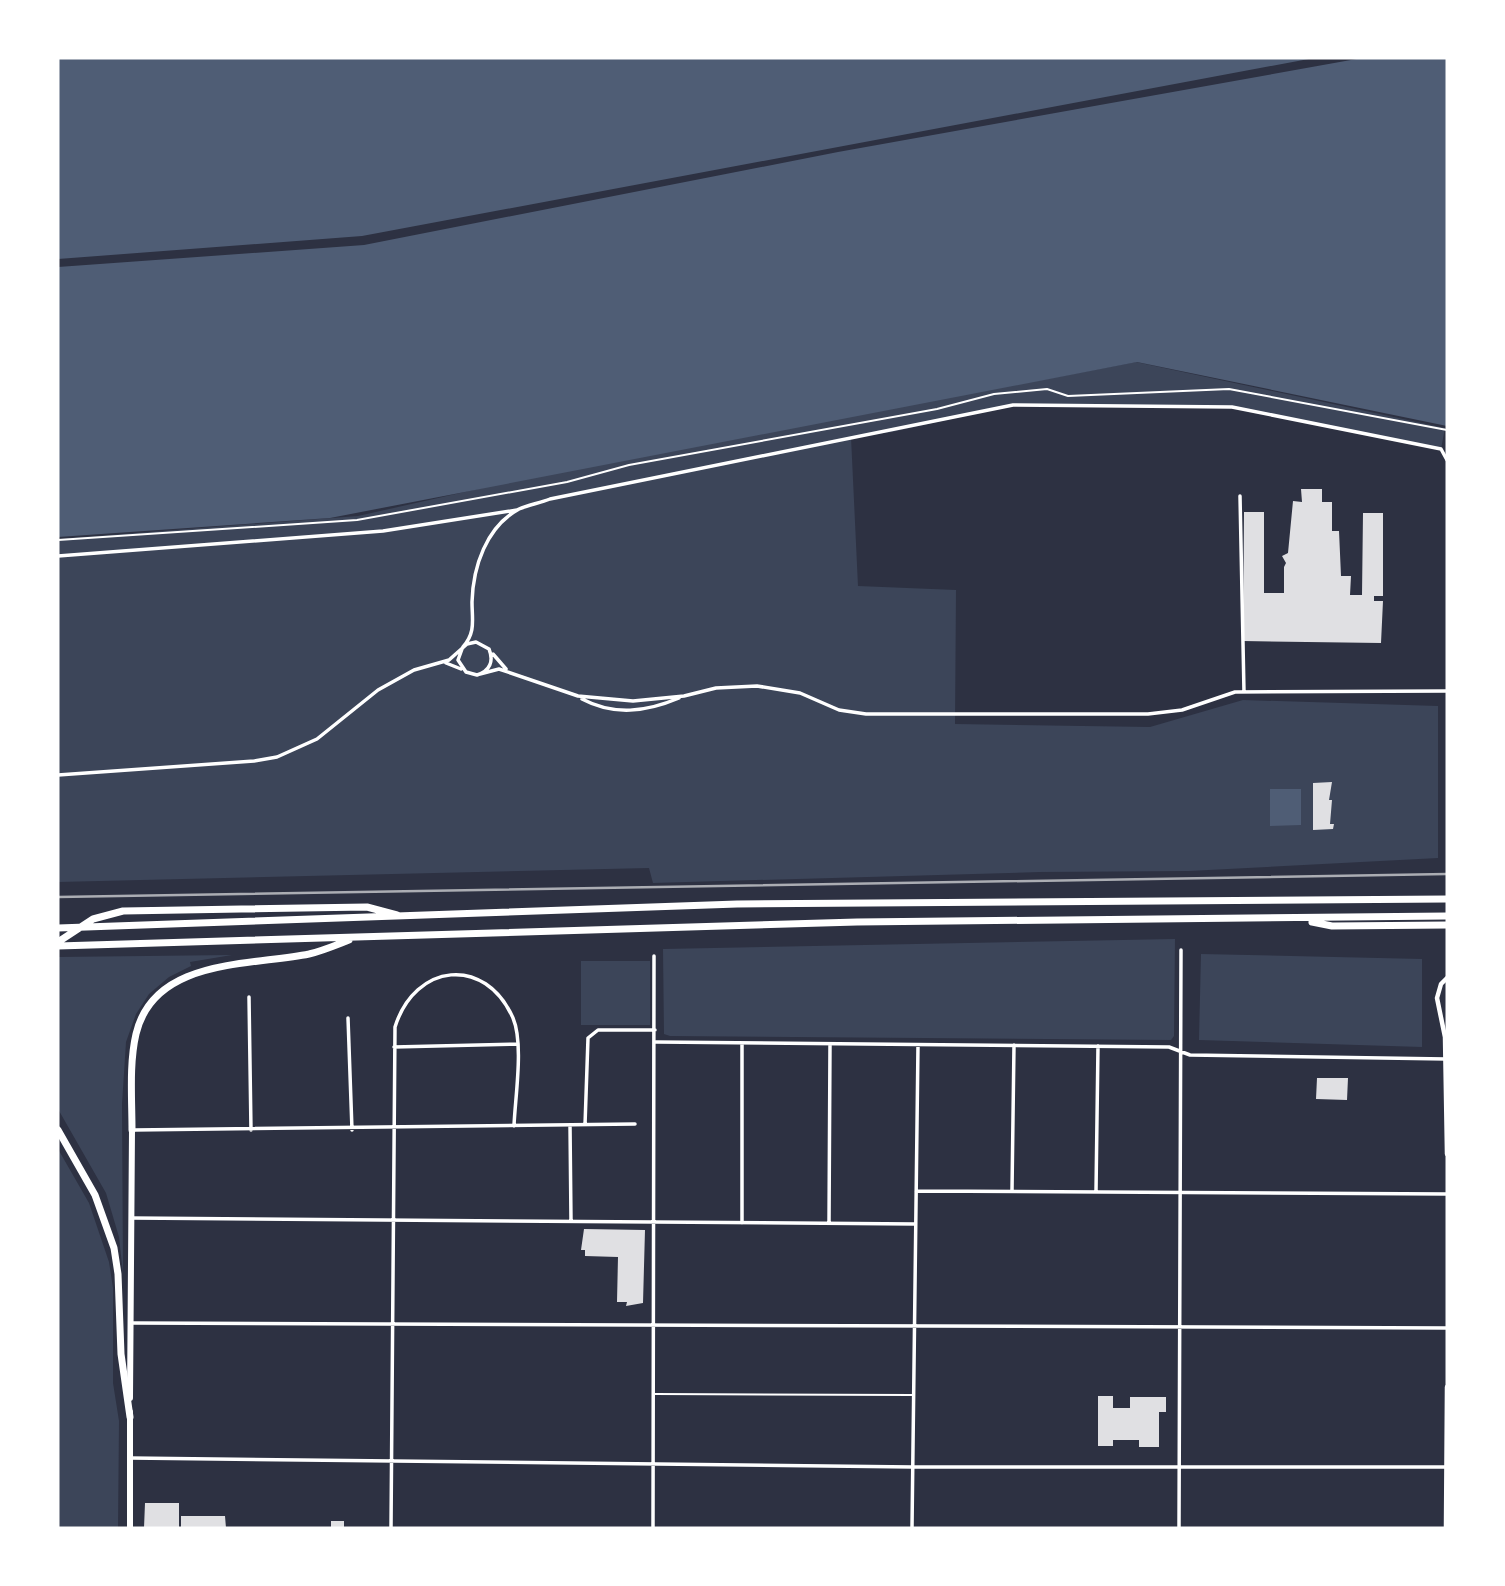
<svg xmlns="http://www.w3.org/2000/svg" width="1505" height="1586" font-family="'Varela Round',sans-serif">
<rect width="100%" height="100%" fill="#2d3142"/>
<path fill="#3c4559" d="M1136 362 1445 428 1441 449 1232 407 1013 405 892 432 851 437 858 586 956 590 955 724 1150 727 1243 700 1438 706V858L1189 871 1040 872 653 883 649 868 58 882V539L358 516 545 474Z
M1175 939 1174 1036 1171 1040 670 1036 664 1034 663 949Z
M1201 954 1422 959V1047L1199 1040Z
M232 955 190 962 191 966 169 977 149 994 136 1014 126 1042 122 1104 123 1274 119 1237 106 1193 58 1109V957Z
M581 961H650V1025H581Z
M58 1149 89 1203 109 1262 113 1288V1383L119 1421 118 1528 58 1527Z"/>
<path fill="#4f5d75" d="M58 58H1447V426L1137 362 330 518 58 537Z
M1270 789H1301V825L1270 826Z"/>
<path fill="#2d3142" d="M1314 58H1362L838 152 364 245 58 267V259L362 236Z"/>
<path fill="#e0e0e3" d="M1301 489H1322V502H1332V531H1339L1341 576H1351L1350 595H1362L1363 513H1383V596H1374V601H1383L1381 643 1243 641 1244 512H1264V593H1284V567L1286 563 1282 556 1288 553 1293 501 1302 502Z
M1332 782 1329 800H1332L1330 824H1334L1333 829 1313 830V783Z
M1317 1078H1348L1347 1100 1316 1099Z
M584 1229 645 1230 643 1303 626 1306 627 1302H617L618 1257 585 1256V1250H581Z
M1098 1396H1113V1408H1130V1397H1166V1412H1159V1447H1139V1440H1113V1446H1098Z
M145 1503H179V1528H144Z
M181 1516H225L226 1528H181Z
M331 1521H344V1528H331Z"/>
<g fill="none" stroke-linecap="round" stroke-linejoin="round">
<path stroke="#fff" stroke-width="2" d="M58 540 357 520 567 482 629 465 937 409 994 394 1047 389 1068 396 1229 389 1447 430"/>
<path stroke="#fff" stroke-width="2" d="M655 1394 912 1395"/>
<path stroke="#fff" stroke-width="3.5" d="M1240 496 1244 692
M58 556 383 531 517 510
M463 647C476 632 472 620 472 602 473 567 486 527 519 509 528 505 540 503 550 499L1013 405 1232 407 1441 449 1447 460
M493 654 506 669
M446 663 461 669
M480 674 499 669 578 696 633 701 684 696 716 688 757 686 800 693 839 710 866 714H1148L1182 710 1235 692 1447 691
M582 699C614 716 646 712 679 698
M58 775 254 761 277 757 317 739 378 690 414 670 449 660 467 644 476 642 489 649C494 661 490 671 477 675L466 672 458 660 462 649
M249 997 251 1130
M348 1018 352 1130
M656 1042 1169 1047 1190 1055 1446 1059
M742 1043V1223
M394 1047 517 1044
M570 1125 571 1221
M585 1125 588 1038 598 1030H655
M134 1130 635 1124
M1012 1190 1014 1045
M916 1191 1447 1194
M1096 1191 1098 1046
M131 1218 915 1224
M829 1223 830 1044
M132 1323 1447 1328
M130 1458 913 1467H1447
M391 1528 395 1027C415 963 485 955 513 1018 524 1044 515 1098 514 1126
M653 1528 654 956
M912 1528 918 1045
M1179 1528 1181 950"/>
<path stroke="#fff" stroke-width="4.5" d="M1447 978 1441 984 1437 998 1445 1037 1447 1154
M1446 1528 1447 1387"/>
<path stroke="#fff" stroke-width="6" d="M130 1398 132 1130
M130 1528V1412"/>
<path stroke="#fff" stroke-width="7" d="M1312 922 1332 926 1447 925
M58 928 737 904 1447 899
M58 942 93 919 123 911 367 907 397 915
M58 946 857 922 1447 916
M58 1130 95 1195 114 1248 118 1274 121 1354 130 1417
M132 1130C132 1099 129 1064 136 1034 154 958 250 966 309 954 322 951 336 945 349 940"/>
<path stroke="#abadb3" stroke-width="2.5" d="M58 897 1447 874"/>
</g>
<rect width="1505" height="1586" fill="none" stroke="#ffffff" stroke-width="119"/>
</svg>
